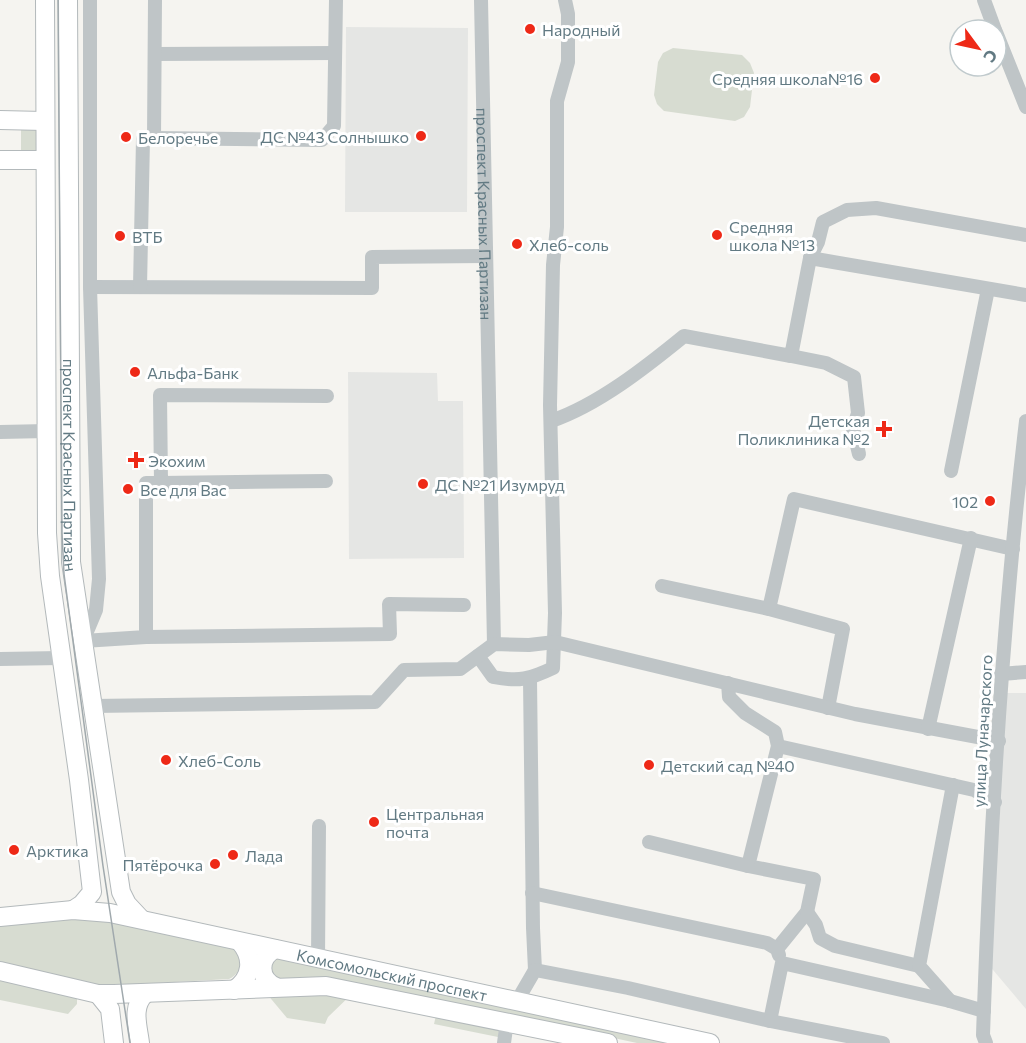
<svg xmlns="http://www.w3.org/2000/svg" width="1026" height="1043" font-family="Commissioner,sans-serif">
<rect width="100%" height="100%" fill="#f5f4f0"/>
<path fill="#e5e6e4" d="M346 27 468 28 467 212H345Z
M348 372 437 373 438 401H463L464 558 349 559Z
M1006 693H1026V1009L988 964Z"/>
<path fill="#d7dcd1" d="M673 48 742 55 750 63 754 73 750 107 744 117 735 121 664 111 657 104 654 95 658 62 663 53Z
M21 127H37L38 151 21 152Z
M78 916 120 920 238 949C241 962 243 972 229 979L103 986 0 965V921Z
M276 954 687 1043H637L362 984 319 979 274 981 265 963Z
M0 978 77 994V1004L68 1014 0 1000Z
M262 988 356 990 328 1017 325 1024 287 1018Z
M437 1011 495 1024 499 1031 498 1037 434 1024Z"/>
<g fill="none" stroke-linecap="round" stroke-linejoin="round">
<g stroke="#b3b9bb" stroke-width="20">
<g id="major">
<path d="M45 0 47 533 50 576 79 780 92 892 82 904 73 910"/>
<path id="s2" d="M68 0 71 562 121 892 127 904 141 919"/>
<path d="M0 120 44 121"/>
<path d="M0 160H45"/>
<path id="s3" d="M0 917 73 910 110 913 710 1043"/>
<path d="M275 949C258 958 258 979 276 987"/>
<path d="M0 971 98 994H114L326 986 608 1043"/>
<path d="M234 990C252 978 254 958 240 942"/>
<path d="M98 994 110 1009 114 1043"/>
<path d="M140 1043C138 1026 131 1007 145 994"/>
</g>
</g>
<g stroke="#bfc5c7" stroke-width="14">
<path id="s1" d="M481 0 494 644"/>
<path d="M984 0 995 30"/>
<path d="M996 32 1026 107"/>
<path d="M155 54 334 53"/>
<path d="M154 138 322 140 334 126 336 0"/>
<path d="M810 258 818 242 823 222 847 210 876 208 1026 235"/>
<path d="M90 287 372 288V257L485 256"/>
<path d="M140 287 143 139 154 138 155 0"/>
<path d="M791 356 826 363 854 377 858 413 853 429 859 454"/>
<path d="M551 421C598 405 646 367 684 336L791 356 810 258 1026 295"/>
<path d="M0 432 47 431"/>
<path d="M951 471 988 289"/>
<path d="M326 481 161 483 160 395 327 396"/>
<path d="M662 586 769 609 843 629 828 708"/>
<path d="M769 609 794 499 1013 549"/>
<path d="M146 637 390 634 389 604 464 605"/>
<path d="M83 641 96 610 99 579 90 287V0"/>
<path d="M83 641 146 637V483H161"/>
<path d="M478 656 493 677C519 682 530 679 553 668L555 613 550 405 553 265 557 227V101L568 62V14L565 0"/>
<path d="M0 659 61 658"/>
<path d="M1001 674 1026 672"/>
<path d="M530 679 533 928 535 970"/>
<path d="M728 683 729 697 745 713 775 732 778 746 748 866 814 879 807 912 777 949"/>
<path d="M93 706 375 702 404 670 460 669 494 644 529 645 555 642 855 714 999 741"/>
<path d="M928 729 971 538"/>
<path d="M778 746 974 790 995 802"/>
<path d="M649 842 748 866"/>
<path d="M532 893 767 943 777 949 779 955"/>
<path d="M807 912 816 925 820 938 835 946 919 966"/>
<path d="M318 959 319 826"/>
<path d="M517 1001 535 970 628 988 770 1021 782 963 950 1001 984 1011"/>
<path d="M950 1001 919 966 953 785"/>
<path d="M770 1021 883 1043"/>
<path d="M504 1043 507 1021"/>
<path d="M986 1043 983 1035C990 830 1002 624 1026 421"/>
</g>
<use href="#major" stroke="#fff" stroke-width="18"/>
<path stroke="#a0a9ad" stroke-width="1.5" d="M58 0 62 533 64 574 103 866 130 1043"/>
</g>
<g fill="#ee2917" stroke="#fff" stroke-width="2">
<circle cx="530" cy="29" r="6"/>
<circle cx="875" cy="78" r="6"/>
<circle cx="421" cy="136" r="6"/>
<circle cx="126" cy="137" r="6"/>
<circle cx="717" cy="235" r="6"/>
<circle cx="120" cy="236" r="6"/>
<circle cx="517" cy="244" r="6"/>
<circle cx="135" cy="372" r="6"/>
<path d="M881 420h6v6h6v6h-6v6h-6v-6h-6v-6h6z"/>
<path d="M133 451h6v6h6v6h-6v6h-6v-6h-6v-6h6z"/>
<circle cx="423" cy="484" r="6"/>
<circle cx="128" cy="489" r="6"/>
<circle cx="990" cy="501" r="6"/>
<circle cx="166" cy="760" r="6"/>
<circle cx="649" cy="765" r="6"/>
<circle cx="374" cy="822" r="6"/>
<circle cx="14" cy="850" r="6"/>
<circle cx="233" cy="855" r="6"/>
<circle cx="215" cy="864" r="6"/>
</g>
<g text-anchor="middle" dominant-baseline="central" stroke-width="6" stroke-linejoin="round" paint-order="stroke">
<g font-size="16" fill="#627a83" stroke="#fff" text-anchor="start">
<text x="542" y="29">Народный</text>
<text x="863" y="78" text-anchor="end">Средняя школа№16</text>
<text x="409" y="136" text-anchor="end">ДС №43 Солнышко</text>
<text x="138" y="137">Белоречье</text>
<text x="729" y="226">Средняя<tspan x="729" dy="18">школа №13</tspan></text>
<text x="132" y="236">ВТБ</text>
<text x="529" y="244">Хлеб-соль</text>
<text x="147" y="372">Альфа-Банк</text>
<text x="870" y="420" text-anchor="end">Детская<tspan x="870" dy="18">Поликлиника №2</tspan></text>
<text x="148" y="460">Экохим</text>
<text x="435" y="484">ДС №21 Изумруд</text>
<text x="140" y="489">Все для Вас</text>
<text x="978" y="501" text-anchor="end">102</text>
<text x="178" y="760">Хлеб-Соль</text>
<text x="661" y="765">Детский сад №40</text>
<text x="386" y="813">Центральная<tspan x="386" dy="18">почта</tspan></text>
<text x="26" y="850">Арктика</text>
<text x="245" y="855">Лада</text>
<text x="203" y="864" text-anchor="end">Пятёрочка</text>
</g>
<g font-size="16" fill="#627a83" stroke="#fff">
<text stroke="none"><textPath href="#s1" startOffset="214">проспект Красных Партизан</textPath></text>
<text stroke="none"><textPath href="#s2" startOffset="465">проспект Красных Партизан</textPath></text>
<text transform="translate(982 731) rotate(-87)">улица Луначарского</text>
<text stroke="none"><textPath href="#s3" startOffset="399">Комсомольский проспект</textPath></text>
</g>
</g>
<g transform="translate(978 48) rotate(123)"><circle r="28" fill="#ffffff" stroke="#c0cacd" stroke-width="1.5"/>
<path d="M0-4.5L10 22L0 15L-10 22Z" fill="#ee2917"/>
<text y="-9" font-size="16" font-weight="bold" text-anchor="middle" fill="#627a83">С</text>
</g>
</svg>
